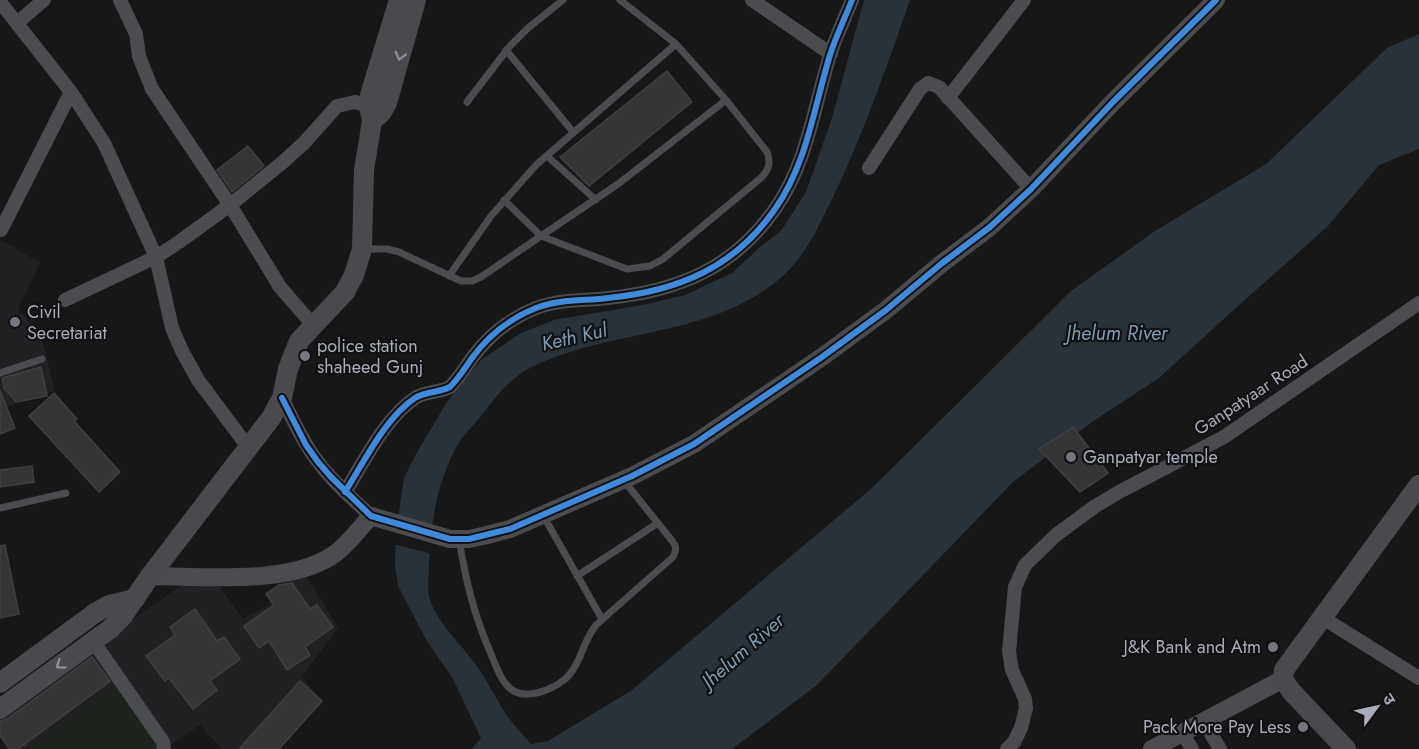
<svg xmlns="http://www.w3.org/2000/svg" width="1419" height="749" font-family="Jost,'Noto Sans Devanagari',sans-serif">
<rect width="100%" height="100%" fill="#171717"/>
<path fill="#212123" d="M0 239 40 263 18 308 41 336 55 391 0 409Z
M306 575 338 628 302 677 319 697 281 749H222L200 725 165 749H10L0 734V718L104 640 186 582 220 587 243 619 267 606 274 586Z"/>
<path fill="#1d241e" d="M122 684 159 740 147 749H30Z"/>
<path fill="#2a3239" d="M864 0H910C886 68 863 136 831 201 819 226 806 254 785 274 714 339 614 327 532 367 509 378 496 397 481 416 475 424 467 431 461 439 438 477 431 519 429 562 429 574 426 591 431 603 440 625 459 642 473 661 487 678 495 699 508 717 515 727 524 736 531 744L548 741 632 690 872 488 1071 291 1155 231 1266 164 1387 48 1419 34V149L1379 165 1327 227 1238 306 1159 378 1092 422 1013 482 817 685 732 749H472L481 738 452 677 428 643 398 586 395 564 396 532 404 478 416 454 447 402 481 360 521 333 554 320 642 305 685 295 732 273 760 247 781 231 806 192 832 118Z"/>
<path fill="#171717" d="M434 527 433 554 393 544V531Z"/>
<path fill="#353536" stroke="#3f4043" stroke-width="1.5" d="M667 71 692 102 589 186 560 157Z
M248 146 264 166 232 192 217 170Z
M41 367 47 396 16 402 4 388 2 378Z
M0 390 15 428 0 434Z
M54 393 77 419 74 421 120 472 99 492 29 416Z
M1073 427 1108 473 1080 492 1039 449Z
M32 466 34 482 0 487V470Z
M5 545 19 614 0 618V546Z
M292 583 310 609 317 605 333 627 305 647 310 655 287 670 269 641 259 648 244 626 274 605 266 594 279 585Z
M195 609 217 641 224 637 240 659 210 681 217 690 193 709 169 678 165 681 146 656 175 635 170 627Z
M92 657 110 681 18 749H9L0 735V721L7 719Z
M300 681 322 701 279 749H239Z"/>
<g fill="none" stroke-linecap="round" stroke-linejoin="round">
<path stroke="#4b4c50" stroke-width="7" d="M506 50 573 132
M467 102 510 46 528 28 563 0
M547 156 596 200
M504 200 541 236 618 184 726 100
M365 249H387L399 252 461 281H472L481 277 541 236 627 269 650 266 663 259 762 177C769 169 771 163 767 152L726 100 676 44 620 0
M449 276 491 216 536 165 676 44
M0 373 42 359
M0 508 66 493
M544 517 602 619
M459 539C466 582 474 615 491 654 496 666 501 682 512 690 527 700 551 690 564 680 581 666 582 642 596 625L673 557C676 551 677 547 673 542L625 482
M577 576 658 523"/>
<path stroke="#4b4c50" stroke-width="14" d="M120 0 136 34 139 56 152 89 230 205 280 287 313 325
M752 0 831 54
M0 2 71 92 104 143 156 257 172 328 182 351 198 380 248 447
M17 23 44 0
M948 98 1024 0
M869 168 920 89 928 83 939 87 1031 189
M1 230 71 92
M65 300 156 257 179 242 230 205 283 162 304 143 337 106 355 102 369 106
M282 398C290 414 297 429 306 444 322 472 347 494 371 516
M345 492C364 462 385 418 415 398 426 391 439 393 450 387 459 378 465 368 472 358 488 336 511 318 536 308 559 299 585 301 608 298 678 291 734 268 775 209 807 164 814 107 830 55 836 36 845 18 852 0
M1323 618 1419 678
M93 641 163 742 164 749
M1204 722 1220 749
M1183 734 1192 749
M1007 749 1014 742 1021 728 1026 708 1025 699 1012 670 1009 651 1015 587 1025 565 1056 535 1094 507 1119 492 1224 437 1419 303"/>
<path stroke="#4b4c50" stroke-width="18" d="M150 576C203 576 292 586 336 553 349 543 360 528 371 516L450 539H469L487 535 510 529 632 476 694 444 822 357 886 310 941 264 990 227 1031 189 1113 102 1216 0
M1152 749 1283 679"/>
<path stroke="#4a4a4e" stroke-width="20" d="M372 121 382 112 387 103 416 0
M0 683 95 613 109 605 135 599
M0 709 110 629 122 617 150 576 271 418 282 398 288 369 299 341 345 292 354 275 362 249 364 170 372 121 369 106 370 95 399 0
M1346 749 1291 691 1283 679 1284 670 1419 485"/>
<g stroke="#111113" stroke-width="10">
<path id="cycleway" d="M282 398 306 445 318 462 331 477 371 516 450 539H469L510 529 632 476 694 444 822 357 886 310 941 264 990 227 1031 189 1113 102 1216 0
M345 492C364 462 385 418 415 398 426 391 439 393 450 387 459 378 465 368 472 358 488 336 511 318 536 308 559 299 585 301 608 298 678 291 734 268 775 209 807 164 814 107 830 55 836 36 845 18 852 0"/>
</g>
<use href="#cycleway" stroke="#408adc" stroke-width="6"/>
</g>
<defs><path id="oneway-chevron" d="M-2-3.5L2.5 0L-2 3.5" fill="none" stroke-width="1.6" stroke-linecap="round" stroke-linejoin="round" transform="scale(1.5)"/></defs>
<g stroke="#8c8f98">
<use href="#oneway-chevron" transform="translate(400 56) rotate(105)"/>
<use href="#oneway-chevron" transform="translate(60 665) rotate(144)"/>
</g>
<g fill="#757880" stroke="#111113" stroke-width="2">
<circle cx="15" cy="322" r="6"/>
<circle cx="305" cy="356" r="6"/>
<circle cx="1071" cy="457" r="6"/>
<circle cx="1273" cy="647" r="6"/>
<circle cx="1303" cy="727" r="6"/>
</g>
<g text-anchor="middle" dominant-baseline="central" stroke-width="4.5" stroke-linejoin="round" paint-order="stroke">
<g font-size="18" fill="#a8adb8" stroke="#111113" text-anchor="start">
<text x="27" y="312">Civil<tspan x="27" dy="21">Secretariat</tspan></text>
<text x="317" y="346">police station<tspan x="317" dy="21">shaheed Gunj</tspan></text>
<text x="1083" y="457">Ganpatyar temple</text>
<text x="1261" y="647" text-anchor="end">J&amp;K Bank and Atm</text>
<text x="1291" y="727" text-anchor="end">Pack More Pay Less</text>
</g>
<g font-size="18" fill="#a8adb8" stroke="#111113">
<text transform="translate(1251 395) rotate(-33)">Ganpatyaar Road</text>
</g>
<g font-size="20" font-style="italic" fill="#7f9bb3" stroke="#111113">
<text x="1117" y="333">Jhelum River</text>
<text transform="translate(574 337) rotate(-13)">Keth Kul</text>
<text transform="translate(743 651) rotate(-41)">Jhelum River</text>
</g>
</g>
<g transform="translate(1377 707) rotate(57)" stroke="#111113" stroke-width="4.5" paint-order="stroke">
<path d="M0-4.5L10 22L0 15L-10 22Z" fill="#a8adb8"/>
<text y="-9" font-size="16" font-weight="bold" text-anchor="middle" fill="#a8adb8">उ</text>
</g>
</svg>
